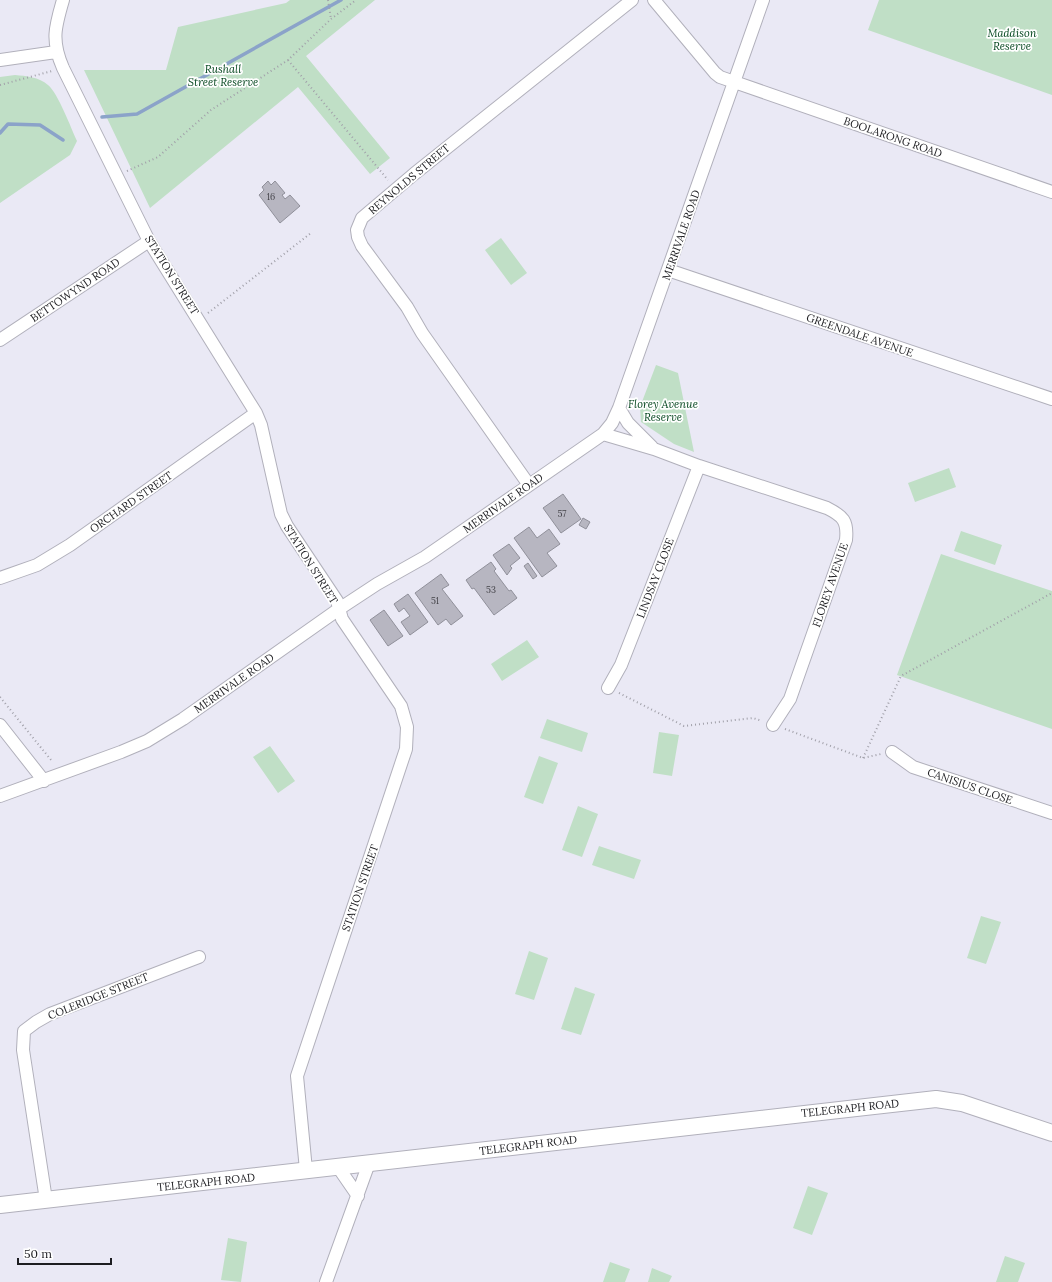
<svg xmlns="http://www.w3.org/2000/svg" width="1052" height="1282" font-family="Lora,serif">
<rect width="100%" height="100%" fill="#eae9f5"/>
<path fill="#c0dfc6" d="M290 0H375L306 56 390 158 370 174 298 87 150 208 84 70H166L178 27 286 3Z
M879 0H1052V95L868 30Z
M15 75C26 76 39 77 48 85 58 93 71 128 77 141L70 155 0 203V77Z
M501 238 527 273 511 285 485 250Z
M656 365 678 373 694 452 674 444 641 422 640 407Z
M949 468 956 487 915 502 908 483Z
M961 531 1002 545 995 565 954 551Z
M941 554 1052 591V729L897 675Z
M527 640 539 657 502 681 491 664Z
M547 719 588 733 582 752 540 738Z
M659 732 679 735 672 776 653 773Z
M270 746 295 781 278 793 253 757Z
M539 756 558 763 543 804 524 797Z
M578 806 598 814 582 857 562 850Z
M599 846 641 860 634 879 592 865Z
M981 916 1001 922 986 964 967 958Z
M529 951 548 958 534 1000 515 994Z
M575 987 595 994 581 1035 561 1029Z
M808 1186 828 1193 812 1235 793 1228Z
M228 1238 247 1242 241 1282 221 1280Z
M1005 1256 1025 1263 1018 1282H996Z
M610 1262 630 1269 625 1282H603Z
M652 1268 672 1276 669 1282H648Z"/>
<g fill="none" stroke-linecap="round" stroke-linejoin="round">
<path stroke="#8ba3c9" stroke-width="3.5" d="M102 117 137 114 341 0
M0 133 8 124 40 125 63 140"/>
</g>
<path fill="#b7b6c1" stroke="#90909a" d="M268 181 271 185 275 181 285 193 282 195 285 199 290 195 300 206 280 223 259 195 264 190 262 187Z
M563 494 581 519 561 533 543 508Z
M583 518 590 522 586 529 579 525Z
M529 527 537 538 549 529 560 544 547 553 557 566 542 577 514 538Z
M509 544 520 558 510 566 512 568 507 575 493 555Z
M491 562 496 569 494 571 509 591 511 590 517 598 494 615 474 588 472 589 466 580Z
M528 563 537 576 533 579 524 566Z
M441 574 449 585 442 589 463 616 451 625 446 619 438 625 415 593Z
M408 594 428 622 410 635 401 622 410 616 404 608 399 612 394 604Z
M384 610 403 636 388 646 370 620Z"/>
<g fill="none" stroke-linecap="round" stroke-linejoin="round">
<g stroke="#b1b0bb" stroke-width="14">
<path id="minor" d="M63 0C55 27 51 41 63 68L149 241 256 413 261 425 281 514 287 526 337 601 342 619 401 706 407 727 406 749 297 1076 306 1170
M654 0 715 73 720 77 1052 192
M0 60 56 52
M668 270 1052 399
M0 340 149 241
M619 408 628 423 652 447
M603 434 654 449 699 466 827 508C843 516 848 521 846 540L790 699 773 725
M529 485 422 333 407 307 362 246 358 237 357 230 362 218 414 174 632 0
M0 578 37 565 70 545 256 413
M608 688 621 665 699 466
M0 725 44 781
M892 752 913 767 1052 813
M0 796 121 752 147 741 183 719 339 609 377 584 425 557 603 434 612 423 619 408 763 0
M338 1167 358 1196
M46 1200 23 1050 24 1031 36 1022 50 1014 199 957
M326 1282 369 1163"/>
</g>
<g stroke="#b1b0bb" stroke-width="18">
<path id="major" d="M0 1205 936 1099 962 1103 1052 1133"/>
</g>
<path stroke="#a1a0a9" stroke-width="2" stroke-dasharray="1 3" stroke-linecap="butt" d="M328 0 331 19
M288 60 388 180
M0 85 52 71
M127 171 158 157 211 110 288 60 331 19 356 0
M208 313 311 233
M619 693 684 726 753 718 762 721
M0 697 51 760
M785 729 863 758 881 754
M863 758 901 676 1052 593"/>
<use href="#minor" stroke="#fff" stroke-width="12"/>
<use href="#major" stroke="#fff" stroke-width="16"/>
</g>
<g text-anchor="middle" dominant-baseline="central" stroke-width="3.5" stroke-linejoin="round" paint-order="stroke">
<g font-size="9" fill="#444349">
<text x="271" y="196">16</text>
<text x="562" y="513">57</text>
<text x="491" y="589">53</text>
<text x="435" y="600">51</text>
</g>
<g font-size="11" font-style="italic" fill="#05471f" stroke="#fff">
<text x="1012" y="33">Maddison<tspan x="1012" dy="13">Reserve</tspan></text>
<text x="223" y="69">Rushall<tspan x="223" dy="13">Street Reserve</tspan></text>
<text x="663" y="404">Florey Avenue<tspan x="663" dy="13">Reserve</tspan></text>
</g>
<g font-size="11" fill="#1d1d21" stroke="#fff">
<text transform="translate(893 137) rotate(19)">BOOLARONG ROAD</text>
<text transform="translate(409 179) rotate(-40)">REYNOLDS STREET</text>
<text transform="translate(681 235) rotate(-71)">MERRIVALE ROAD</text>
<text transform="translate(172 275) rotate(58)">STATION STREET</text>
<text transform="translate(75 290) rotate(-34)">BETTOWYND ROAD</text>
<text transform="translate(860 335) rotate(19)">GREENDALE AVENUE</text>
<text transform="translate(131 502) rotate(-35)">ORCHARD STREET</text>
<text transform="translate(503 503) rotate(-35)">MERRIVALE ROAD</text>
<text transform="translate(311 564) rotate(58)">STATION STREET</text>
<text transform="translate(655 578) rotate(-69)">LINDSAY CLOSE</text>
<text transform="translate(830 585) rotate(-71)">FLOREY AVENUE</text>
<text transform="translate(234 683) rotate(-35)">MERRIVALE ROAD</text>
<text transform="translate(970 786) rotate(19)">CANISIUS CLOSE</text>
<text transform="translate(360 888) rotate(-71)">STATION STREET</text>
<text transform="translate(98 996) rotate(-22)">COLERIDGE STREET</text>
<text transform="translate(850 1108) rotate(-6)">TELEGRAPH ROAD</text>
<text transform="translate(528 1145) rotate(-7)">TELEGRAPH ROAD</text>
<text transform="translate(206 1182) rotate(-6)">TELEGRAPH ROAD</text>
</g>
</g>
<path d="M18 1258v6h93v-6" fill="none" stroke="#1d1d21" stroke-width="2"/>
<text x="24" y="1258" font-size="12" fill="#1d1d21" stroke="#ffffff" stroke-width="3" paint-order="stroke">50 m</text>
</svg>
